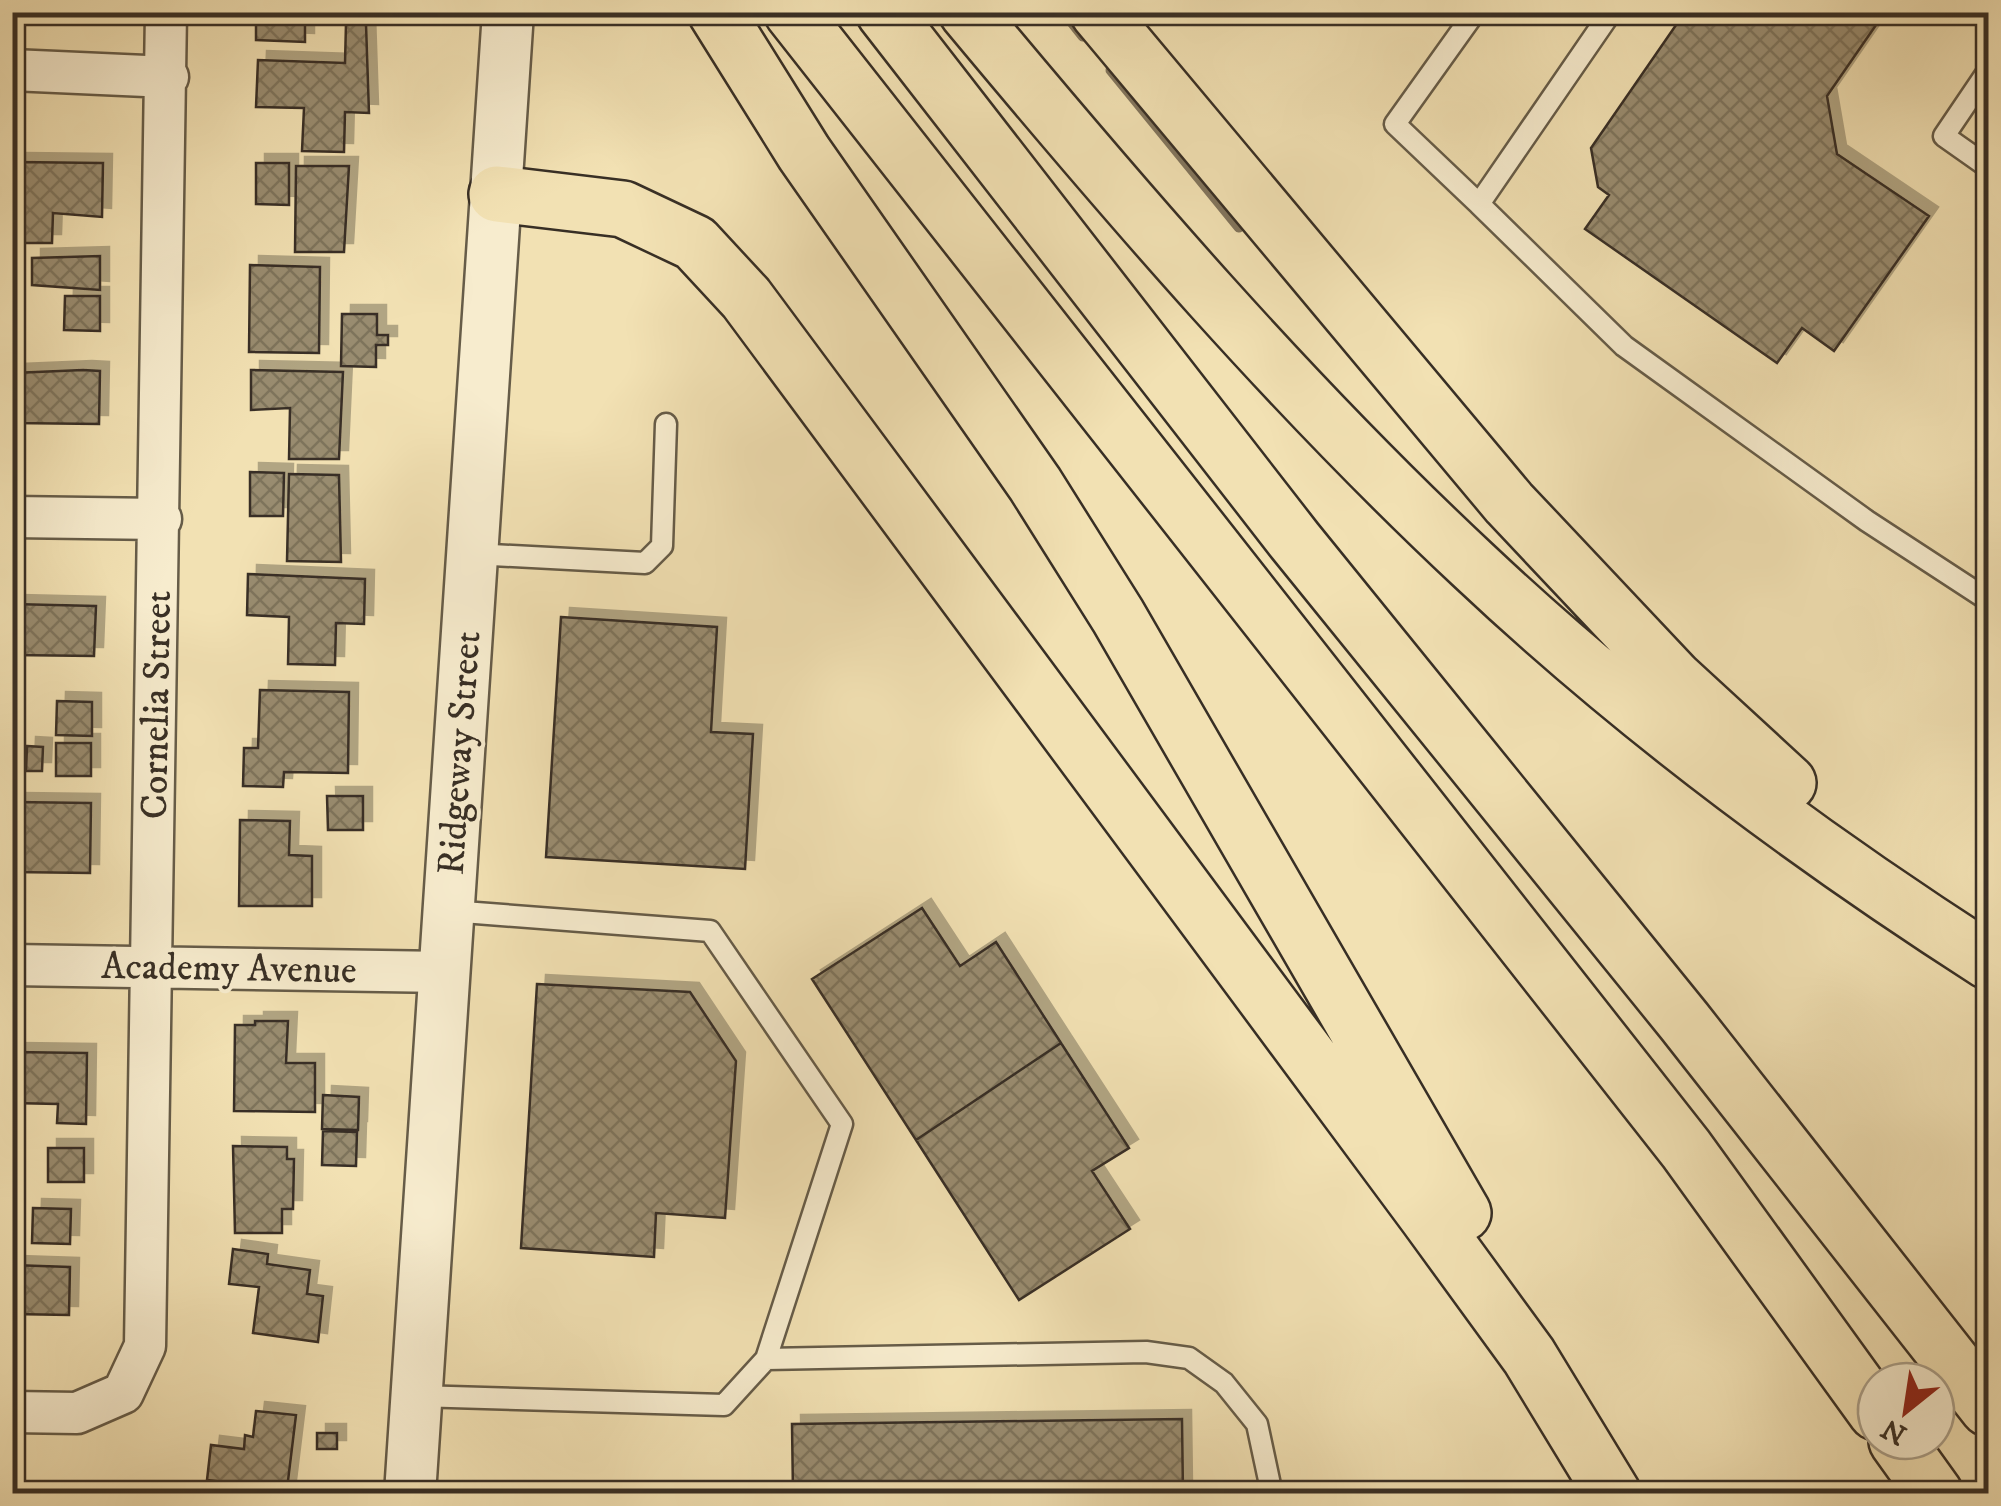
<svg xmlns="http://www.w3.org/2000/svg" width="2001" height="1506" font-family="'IM FELL DW Pica',serif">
<defs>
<pattern id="building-cross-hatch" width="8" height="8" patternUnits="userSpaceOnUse" patternTransform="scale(2.5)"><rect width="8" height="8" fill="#998c6f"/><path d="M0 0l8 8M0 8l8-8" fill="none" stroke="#7e735b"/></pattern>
<filter id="shadow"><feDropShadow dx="9" dy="-9" stdDeviation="0" flood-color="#0004"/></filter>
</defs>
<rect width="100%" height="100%" fill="#f2e1b3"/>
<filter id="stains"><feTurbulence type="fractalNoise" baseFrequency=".002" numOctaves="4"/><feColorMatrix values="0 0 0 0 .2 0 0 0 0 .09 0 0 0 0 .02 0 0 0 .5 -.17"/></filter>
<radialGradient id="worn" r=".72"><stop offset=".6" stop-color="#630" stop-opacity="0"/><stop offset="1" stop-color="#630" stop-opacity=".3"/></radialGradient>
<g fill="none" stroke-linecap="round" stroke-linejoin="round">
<path stroke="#82755d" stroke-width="11" d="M1064 12 1083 36
M1111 70 1239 227"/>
</g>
<path fill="url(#building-cross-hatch)" stroke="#382f25" stroke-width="2.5" filter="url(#shadow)" d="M256 12H332V21H305V42L256 40Z
M1685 12H1885L1827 96 1837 154 1929 216 1834 351 1802 328 1777 363 1585 229 1609 195 1598 187 1591 148Z
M346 23 366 24 369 113 345 112 344 152 302 151 304 108 256 107 258 60 345 63Z
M16 162 103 163 102 217 53 213 52 243H15Z
M256 163H289V205L256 204Z
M296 166H349L344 252H295Z
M100 256V290L32 285V258Z
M250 265 320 267 319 353 249 352Z
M65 296H100V331L64 330Z
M342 314H377V335H388V345H376V367L341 366Z
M83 370 100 371 99 424 12 423 13 373Z
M251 370 343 372 339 459H289L290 408 251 410Z
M250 472 284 473 283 516H250Z
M289 474 339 475 341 562 287 561Z
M248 574 365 579 364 624 336 623 335 665 288 664 289 617 247 615Z
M12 604 96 606 94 656 12 655Z
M561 617 717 627 711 732 753 734 745 869 546 857Z
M260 690 349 692 348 773 284 772 283 787 243 786 244 748H258Z
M57 701 92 702V736L56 735Z
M56 743H91V776H56Z
M27 746 43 747 42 771H26Z
M327 796H363V830H328Z
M14 802 91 803 90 873 12 872Z
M240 820 290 821 289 855 312 856V906H239Z
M922 908 960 966 996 942 1061 1043 916 1140 812 979Z
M537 984 690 992 736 1061 725 1218 656 1213 654 1257 521 1248Z
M255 1021H288L286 1063H315V1112L234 1111 235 1025H255Z
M1061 1043 1129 1148 1092 1171 1130 1229 1019 1300 916 1140Z
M12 1052 87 1053 86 1124 57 1123 58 1104 12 1103Z
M323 1095 359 1097 358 1130 322 1129Z
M323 1131 357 1132 356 1166 322 1165Z
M233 1146 287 1147V1159H294L293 1209H282V1233H235Z
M48 1148H84V1182H48Z
M33 1208 71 1209 70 1244 32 1243Z
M233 1249 268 1254 267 1264 310 1270 307 1294 323 1296 318 1342 253 1333 259 1287 229 1284Z
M12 1265 70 1267 69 1315 12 1314Z
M256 1411 296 1415 287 1489 207 1480 211 1445 244 1449 245 1435 253 1437Z
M1182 1419 1183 1494H793L792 1424Z
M317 1433H337V1449H317Z"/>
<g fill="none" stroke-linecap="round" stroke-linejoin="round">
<g stroke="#665c48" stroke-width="25">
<path id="service" d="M1475 12 1395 124 1479 204
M1611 12 1479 204 1624 346 1867 521 1988 600
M1988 71 1944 136 1988 167
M473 554 645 563 662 546 666 424
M766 1359 1146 1352 1189 1358 1224 1383 1257 1424 1272 1494
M417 1396 724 1405 766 1359 842 1124 710 931 450 911"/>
</g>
<g stroke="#665c48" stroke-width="45">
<path id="minor" d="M12 70 168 77
M12 517 161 519
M12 965 445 972
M12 1412 77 1413 123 1393 145 1346 166 12"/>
</g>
<g stroke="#665c48" stroke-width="55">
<path id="tertiary" d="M410 1494 508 12"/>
</g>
<g stroke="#382f25" stroke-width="60">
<path id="motorway" d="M716 12 804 153 1035 484 1118 616 1463 1213
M792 12 1686 1149 1876 1412
M884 12 1295 541 1684 1021 1988 1408
M967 12C1127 204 1291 395 1473 565 1630 713 1807 845 1988 961
M1098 12 1509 503 1675 679 1788 783
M497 194 623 209 695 243 746 298 1427 1216 1529 1356 1613 1494
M1897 1441 1935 1494"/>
</g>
<use href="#service" stroke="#f7ecce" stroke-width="20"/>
<use href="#minor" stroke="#f7ecce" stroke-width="40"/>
<use href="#tertiary" stroke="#f7ecce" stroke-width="50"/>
<use href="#motorway" stroke="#f2e1b3" stroke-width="55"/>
</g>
<g text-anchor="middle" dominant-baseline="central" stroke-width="8" stroke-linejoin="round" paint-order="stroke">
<g font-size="38" fill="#382f25" stroke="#f7ecce">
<text transform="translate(157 705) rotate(-89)">Cornelia Street</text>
<text transform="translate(460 753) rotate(-86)">Ridgeway Street</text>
<text transform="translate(229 969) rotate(1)">Academy Avenue</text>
</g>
</g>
<rect width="2001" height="1506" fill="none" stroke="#f2e1b3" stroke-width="50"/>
<rect x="15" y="15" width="1971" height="1476" fill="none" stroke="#382f25" stroke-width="5"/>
<rect x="25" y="25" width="1951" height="1456" fill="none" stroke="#382f25" stroke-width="2.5"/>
<g transform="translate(1906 1411) rotate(210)"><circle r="48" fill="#f7ecce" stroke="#aba08a" stroke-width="2.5"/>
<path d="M0-8L18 38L0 25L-18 38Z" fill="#8f2418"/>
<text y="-15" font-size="28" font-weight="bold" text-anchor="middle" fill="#382f25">N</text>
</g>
<rect width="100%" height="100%" filter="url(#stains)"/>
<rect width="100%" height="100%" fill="url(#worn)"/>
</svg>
